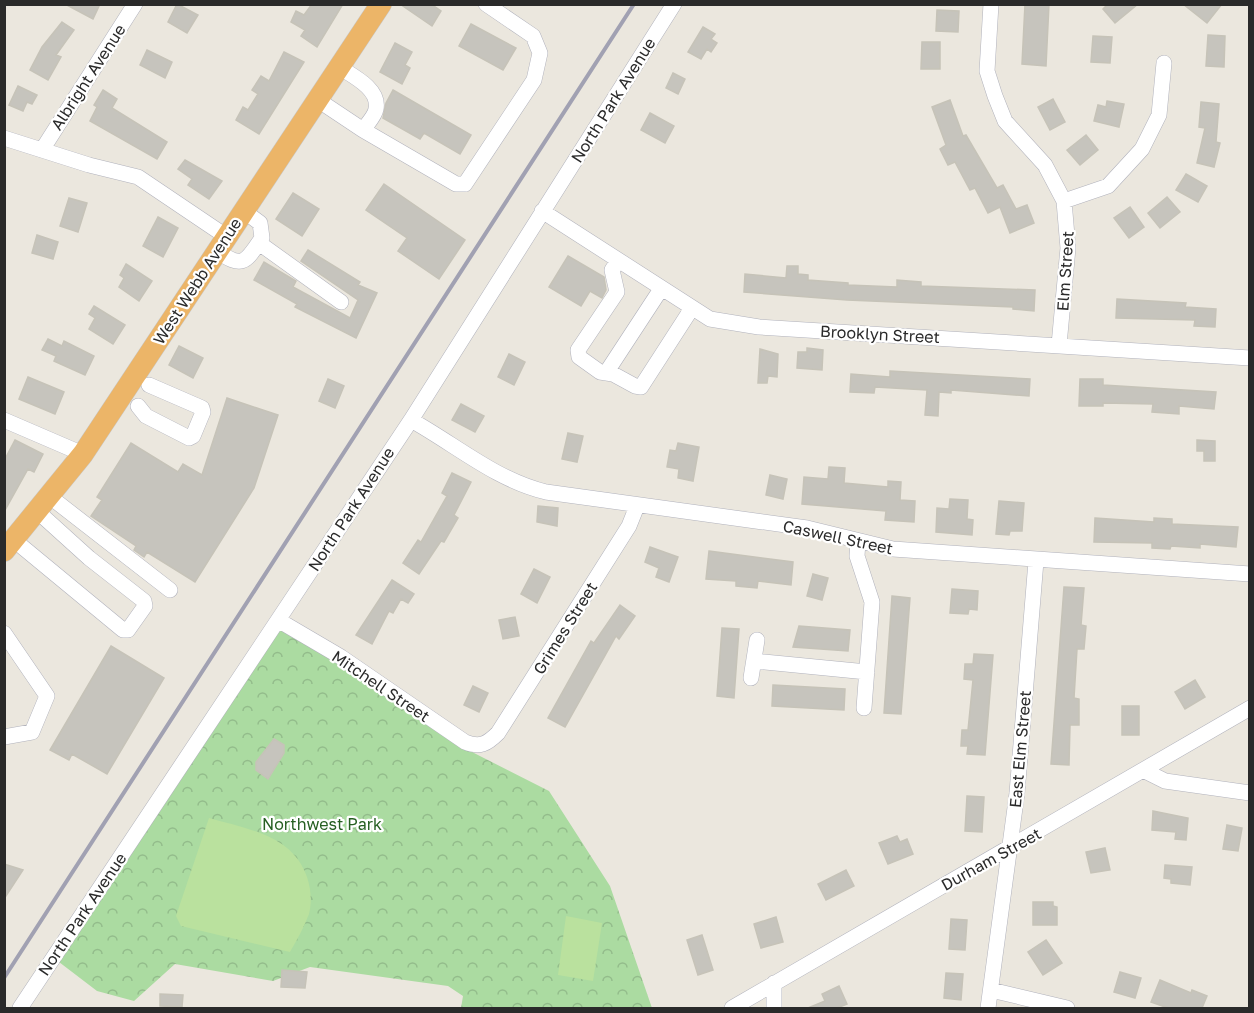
<svg xmlns="http://www.w3.org/2000/svg" width="1254" height="1013" font-family="'Golos Text',sans-serif">
<defs>
<pattern id="park-crowns" width="20" height="18" patternUnits="userSpaceOnUse" patternTransform="scale(1.5)"><rect width="20" height="18" fill="#abdba1"/><path d="M2 6a3 3 0 1 1 6 0M12 15a3 3 0 1 1 6 0" fill="none" stroke="#93bc8b"/></pattern>
</defs>
<rect width="100%" height="100%" fill="#ebe7de"/>
<path fill="url(#park-crowns)" d="M282 627 474 753 549 791 610 886 652 1008H461L463 996 448 986 310 967 273 981 175 964 134 1001 97 991 59 962Z"/>
<path fill="#bae19e" d="M209 818C247 829 293 835 307 877 311 889 312 902 309 914 304 927 297 940 290 952L181 926 176 916Z
M566 916 602 923 593 981 558 975Z"/>
<path fill="#c6c4bd" stroke="#c6c3b8" stroke-width="1.5" d="M65 4H100L93 19Z
M177 4 198 15 187 33 168 22Z
M312 4H343L317 47 301 36 305 30 291 22 296 11 304 15Z
M400 4H431L441 11 432 26Z
M1025 4H1049L1046 66 1022 64Z
M1108 4H1138L1115 23 1103 9Z
M1183 4H1222L1207 23Z
M937 10 959 11 958 32 936 31Z
M62 22 74 30 56 55 61 57 48 80 30 70 42 47Z
M471 24 516 48 503 70 459 46Z
M703 27 715 34 711 39 717 43 711 52 707 49 701 59 688 52Z
M1208 35 1225 36 1224 67 1206 66Z
M1093 36 1112 37 1110 63 1091 62Z
M922 42H940V69H921Z
M395 43 412 52 405 65 410 68 402 84 380 72Z
M147 50 172 62 165 78 140 65Z
M284 52 304 62 259 134 236 120 243 107 248 110 258 94 252 90 261 76 269 81Z
M673 73 685 79 678 94 666 88Z
M18 86 37 95 32 104 27 102 23 111 9 105Z
M103 90 117 99 112 108 167 142 157 159 90 121 97 107 94 105Z
M393 90 471 135 460 154 424 133 420 139 383 118 386 103Z
M1053 99 1065 122 1050 130 1038 107Z
M950 100 963 136 966 135 997 188 1003 185 1016 209 1027 205 1034 223 1010 233 1000 207 988 213 975 188 970 190 955 162 948 165 940 149 946 145 932 107Z
M1107 101 1124 104 1119 127 1094 121 1098 105 1106 107Z
M1201 102 1219 104 1216 142 1220 143 1214 167 1197 163 1205 128 1199 127Z
M650 113 674 126 665 143 641 130Z
M1086 135 1098 150 1080 165 1067 150Z
M185 160 222 181 209 199 188 185 192 179 178 169Z
M1186 174 1207 186 1198 202 1176 190Z
M384 184 465 240 439 279 398 251 407 238 366 210Z
M293 193 319 209 302 236 276 219Z
M1167 197 1180 212 1160 228 1148 213Z
M69 198 87 203 78 232 60 226Z
M1130 207 1144 227 1129 238 1114 218Z
M158 217 178 228 163 257 143 246Z
M37 235 58 242 53 259 32 253Z
M308 250 360 282 358 285 377 293 356 338 295 307 297 304 254 280 264 262 296 281 293 287 350 318 358 300 301 261Z
M568 256 604 277 606 290 602 298 590 291 581 306 549 287Z
M126 264 152 281 139 301 119 287 124 278 120 275Z
M787 266H798V274L808 275V280L848 283V285L897 287V280L921 282V286L1035 290 1034 311 1013 309V307L847 300 744 292 745 274 786 278Z
M1117 299 1186 303 1185 307 1216 309 1215 327 1194 326 1195 320 1116 318Z
M94 306 125 325 113 344 89 329 95 318 89 314Z
M48 339 62 346 64 341 94 356 85 375 54 361 56 356 42 350Z
M179 346 203 358 193 378 169 365Z
M807 348 823 350 822 370 797 368 798 352H807Z
M760 349 778 354 777 377 768 376 767 383H758Z
M509 354 525 362 514 385 498 377Z
M890 371 1030 379 1029 396 951 390V393L939 392 938 416 925 415 927 390 875 387 874 393 850 392 851 374 890 377Z
M28 377 64 392 55 414 19 399Z
M328 379 344 386 335 408 319 401Z
M1080 379H1103V385L1216 392 1214 409 1179 406V414L1152 412 1153 404 1103 403V406H1079Z
M227 398 278 415 254 488 195 582 147 552 144 557 134 550 136 546 91 516 102 500 97 497 131 443 178 472 183 464 202 475Z
M461 404 484 416 475 432 452 420Z
M568 433 583 436 577 462 562 459Z
M15 440 43 454 34 472 28 469 4 512V461Z
M1197 440 1215 441V461H1204V451H1197Z
M678 443 699 447 693 481 678 478 679 469 667 467 670 450 676 451Z
M829 467 845 468 844 483 888 487V481L901 482 900 500 915 501 914 522 885 520 886 511 802 504 804 477 828 479Z
M452 473 471 482 454 515 458 518 444 542 441 541 419 574 403 563 418 540 421 542 447 496 442 493Z
M770 475 787 479 783 499 766 495Z
M950 499 968 500 967 519 973 520 972 535 936 532 937 508 949 509Z
M999 501 1024 503 1022 531H1010L1009 535 996 534Z
M538 506 558 508 557 526 537 522Z
M1095 518 1154 522V518L1172 519V524L1238 527 1236 547 1200 544V548L1171 546 1170 549 1152 548V543L1094 542Z
M650 547 678 557 669 582 656 577 659 568 645 562Z
M709 551 793 562 791 585 758 581 757 588 736 586V581L706 579Z
M534 569 550 577 537 603 521 594Z
M813 574 828 578 822 600 807 596Z
M392 580 414 594 408 603 401 599 393 613 389 611 372 644 356 635Z
M1064 587 1084 588 1081 625 1086 626 1084 649H1077L1074 698 1079 699V725H1070L1069 765 1051 764Z
M952 589 978 591 977 610 969 609 968 614 950 613Z
M892 596 910 598 901 714 884 713Z
M620 605 635 616 619 639 616 636 565 727 548 718 591 641 594 643Z
M515 617 519 636 503 639 499 620Z
M799 626 850 630 848 651 793 647Z
M722 628 739 629 734 698 717 696Z
M111 646 164 678 107 774 72 754 69 760 50 750Z
M974 654 993 655 985 755 967 754 968 746H961L962 730H968L973 680 964 679 965 664H973Z
M1195 680 1205 697 1185 709 1175 692Z
M773 685 845 689 844 710 772 706Z
M473 686 488 693 479 712 464 705Z
M1122 706H1139V735H1122Z
M274 739 284 745V753L268 779 256 770V762Z
M967 796 984 797 982 832 965 831Z
M1153 811 1188 818 1186 840 1175 839 1176 832 1152 830Z
M1227 825 1242 828 1238 851 1223 849Z
M897 836 900 842 907 839 913 854 888 864 879 843Z
M1105 848 1110 870 1091 873 1086 852Z
M4 864 23 870 4 899Z
M1165 865 1192 867 1190 885 1171 883V879L1164 878Z
M846 870 854 886 826 900 818 884Z
M1033 902H1053V906L1057 907V925H1033Z
M776 917 783 942 761 948 754 924Z
M951 919 967 920 965 950 949 949Z
M702 935 713 970 698 975 687 940Z
M1046 940 1062 963 1043 975 1028 952Z
M282 970 307 972 305 988 281 987Z
M1120 972 1141 978 1135 998 1114 992Z
M946 973 963 974 961 1000 944 998Z
M1160 980 1191 993 1192 990 1207 996 1202 1008H1168L1151 1002Z
M839 986 847 1004 837 1008H808L825 1001 822 994Z
M160 994 183 995 182 1007 160 1006Z"/>
<g fill="none" stroke-linecap="round" stroke-linejoin="round">
<g stroke="#b1b2bc" stroke-width="16">
<path id="minor" d="M991 4 987 71 995 96 1005 121 1045 165 1064 201 1068 248 1059 345
M318 100 363 130C367 124 375 116 376 109 380 89 353 76 339 67
M363 130 456 184H465L534 80 540 53 533 36 486 4
M4 138 89 165 138 177 227 237
M42 150 135 4
M1064 201 1108 186 1142 149 1159 115 1164 63
M542 211 710 319 759 327 1250 358
M259 243 341 302
M217 251C244 270 246 261 262 238L260 223 244 211
M618 261 612 270 617 292 578 350 579 357 600 372 613 374 635 386 641 387 692 308
M606 373 661 289
M138 406 146 416 189 438 193 436 203 412 202 408 149 385
M4 420 83 454
M411 420C456 445 496 480 546 492L807 528 893 549 1250 574
M49 496 170 590
M14 540 123 630H128L145 606 144 601 89 558 37 511
M858 541 857 556 872 602 864 708
M278 620 341 657 465 742C480 748 487 744 498 733L629 526 637 506
M4 633 47 696 32 732 4 737
M754 661 867 672
M751 678 757 640
M1145 771 1165 781 1250 793
M774 983V1008
M991 990 1067 1008
M20 1008 411 420 674 4
M732 1008 1250 708
M988 1008 1017 793 1036 561"/>
</g>
<g stroke="#c8c8c8" stroke-width="22">
<path id="highway" d="M4 551 83 454 381 4"/>
</g>
<use href="#minor" stroke="#fff" stroke-width="15"/>
<use href="#highway" stroke="#ecb568" stroke-width="21"/>
<path stroke="#a1a1b2" stroke-width="4" d="M4 978 634 4"/>
</g>
<g text-anchor="middle" dominant-baseline="central" stroke-width="4.5" stroke-linejoin="round" paint-order="stroke">
<g font-size="16" fill="#2a2a2a" stroke="#fff">
<text transform="translate(88 77) rotate(-57)">Albright Avenue</text>
<text transform="translate(613 100) rotate(-58)">North Park Avenue</text>
<text transform="translate(1065 271) rotate(-86)">Elm Street</text>
<text transform="translate(197 281) rotate(-57)">West Webb Avenue</text>
<text transform="translate(880 334) rotate(3)">Brooklyn Street</text>
<text transform="translate(351 509) rotate(-57)">North Park Avenue</text>
<text transform="translate(838 537) rotate(12)">Caswell Street</text>
<text transform="translate(565 628) rotate(-58)">Grimes Street</text>
<text transform="translate(381 686) rotate(34)">Mitchell Street</text>
<text transform="translate(1020 749) rotate(-85)">East Elm Street</text>
<text transform="translate(991 859) rotate(-29)">Durham Street</text>
<text transform="translate(82 914) rotate(-56)">North Park Avenue</text>
</g>
<g font-size="16" fill="#265f22" stroke="#fff">
<text x="322" y="824">Northwest Park</text>
</g>
</g>
<rect width="1254" height="1013" fill="none" stroke="#2a2a2a" stroke-width="12"/>
</svg>
